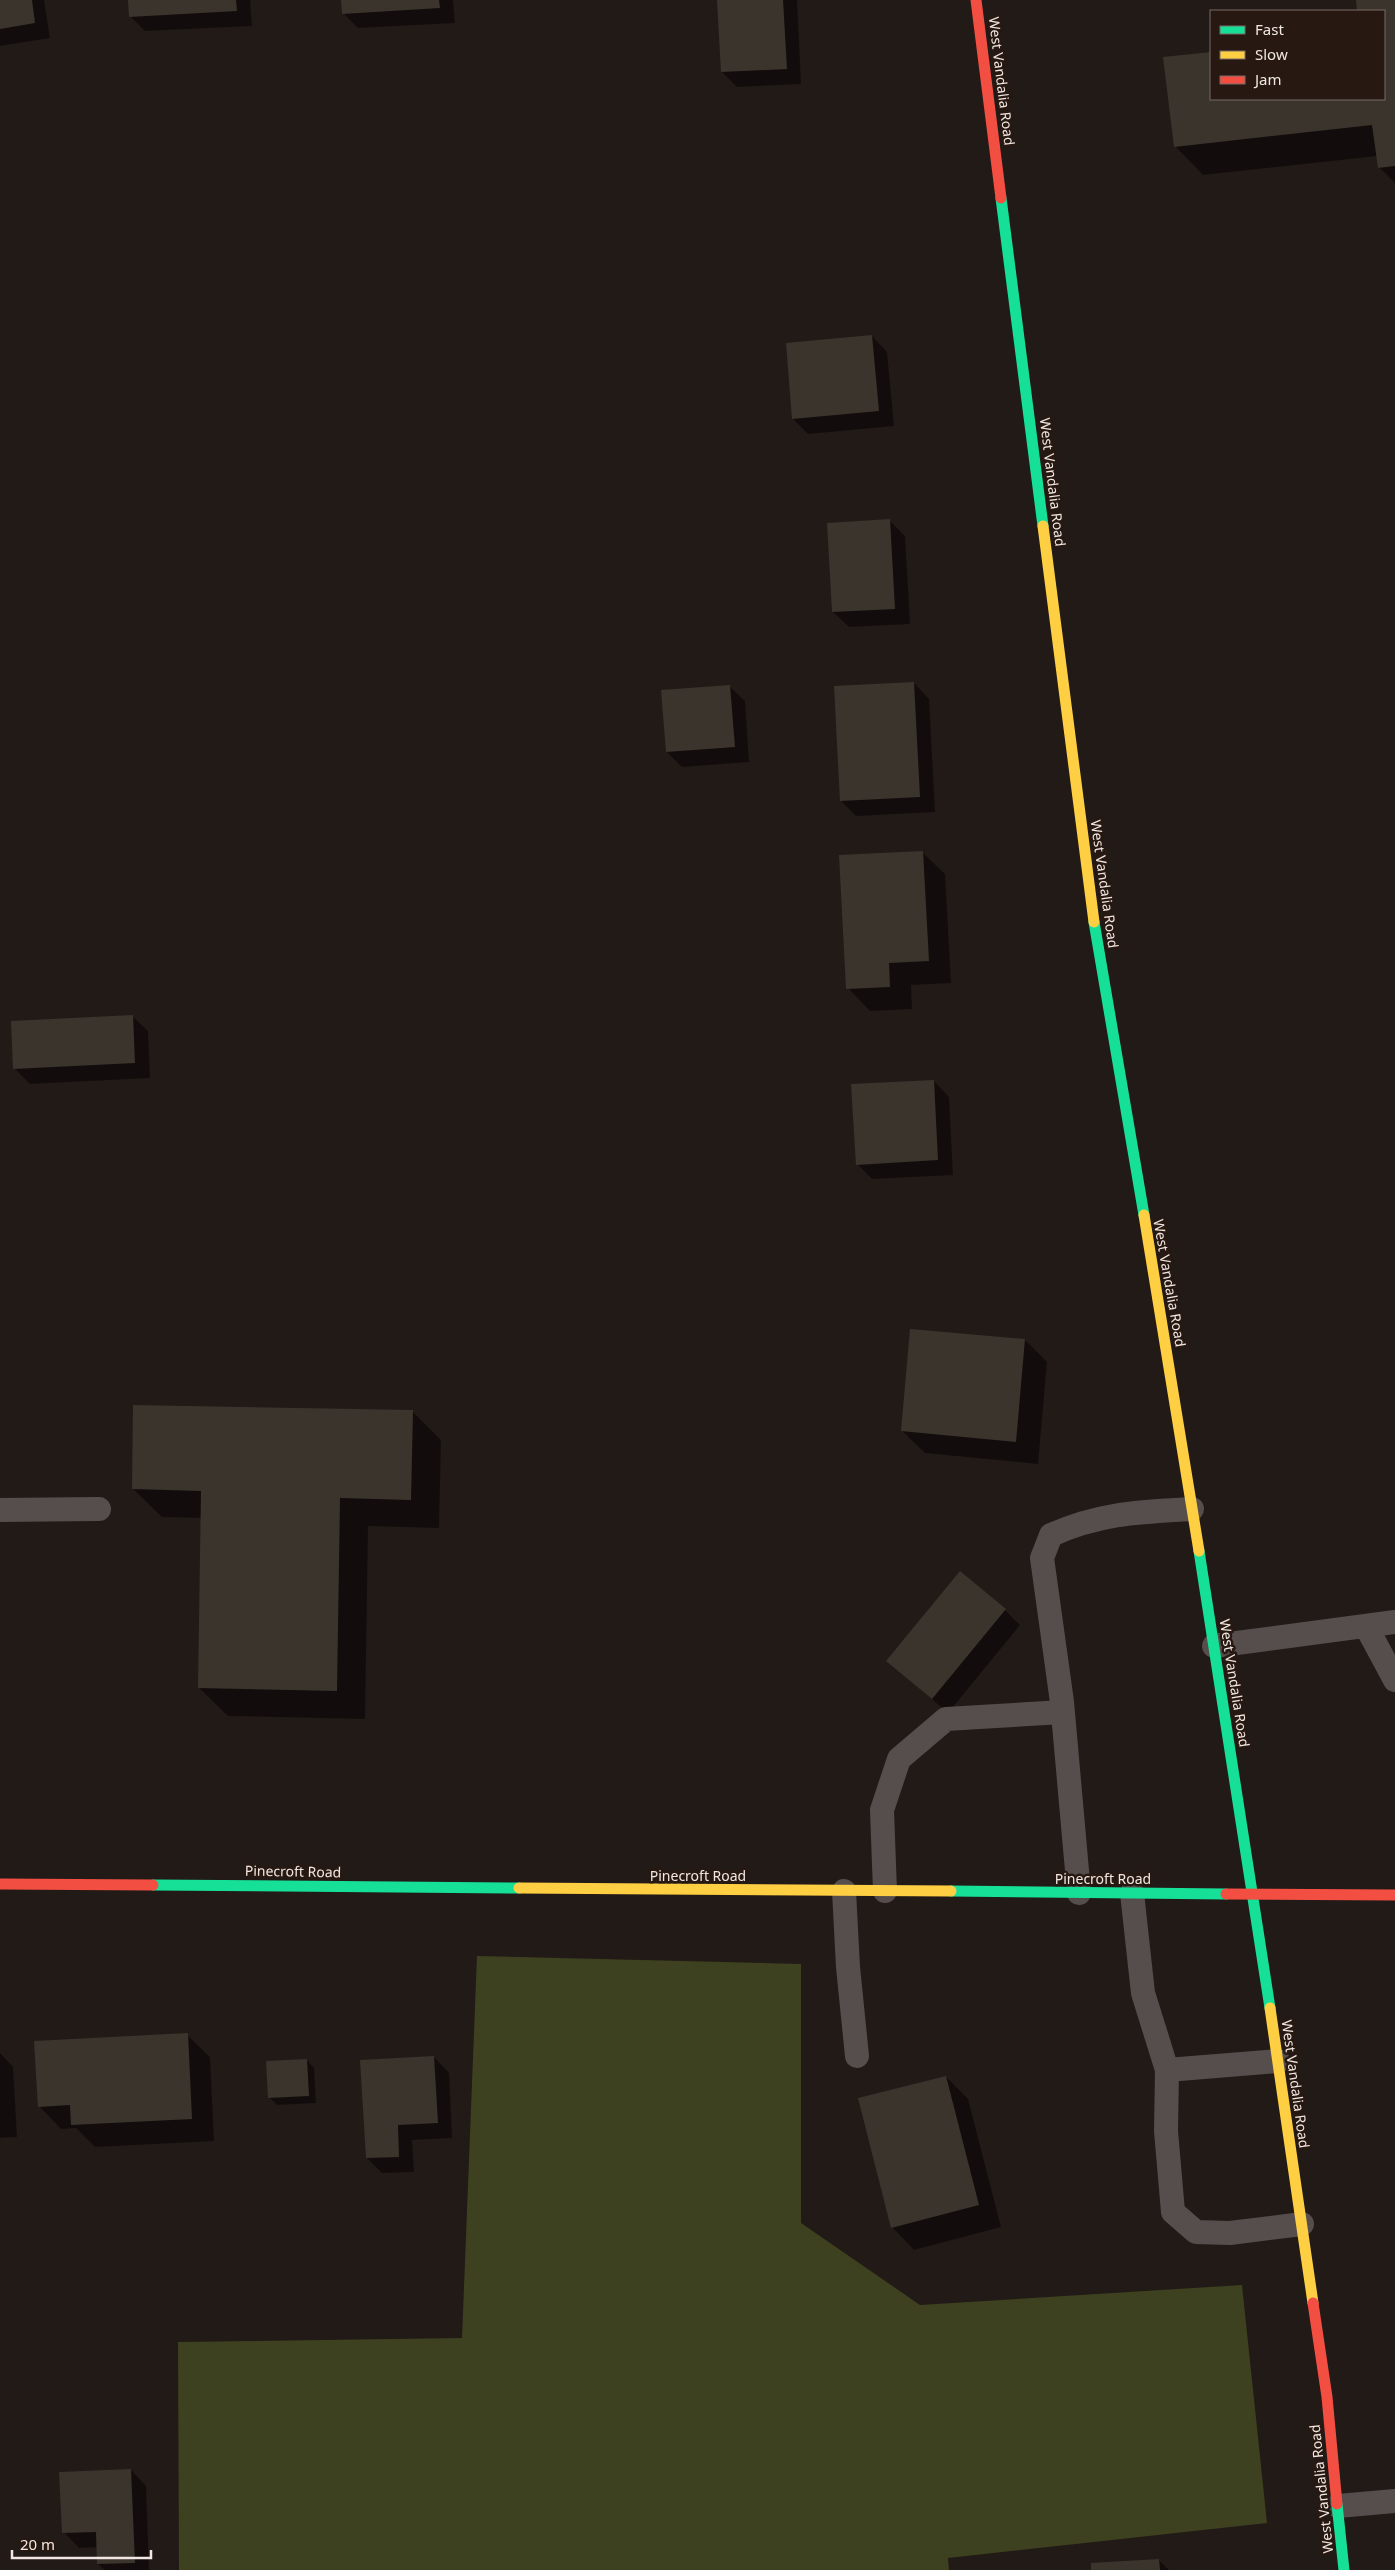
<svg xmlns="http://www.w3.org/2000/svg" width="1395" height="2570" font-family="'Noto Sans',sans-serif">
<rect width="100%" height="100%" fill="#221a17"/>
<path fill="#3d411f" d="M477 1956 801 1964V2223L920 2305 1242 2285 1267 2523 948 2558 949 2570H179L178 2342 462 2338Z"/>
<path fill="#0007" d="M0 0H44L50 38 0 46Z
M129 0H250L252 26 145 31 130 16Z
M342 0H453L455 23 358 28 343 13Z
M718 0H797L801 84 737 87 722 72Z
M1357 0H1395V183L1379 167 1377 156 1203 175 1175 146 1165 58 1211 53V99H1384V11H1358Z
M872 336 887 352 894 426 808 434 793 419Z
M890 521 905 536 910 624 849 627 833 612Z
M914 683 929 699 935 812 856 816 841 801Z
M729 686 745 701 749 762 682 767 667 752Z
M922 852 945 874 951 983 911 985 912 1009 870 1011 848 988Z
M132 1016 148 1031 150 1078 30 1084 15 1069 12 1022Z
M934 1081 949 1097 953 1175 872 1179 857 1164Z
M1025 1340 1047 1362 1038 1464 925 1453 902 1431Z
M412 1411 441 1440 439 1528 368 1526 365 1719 228 1716 199 1688 202 1518 162 1517 133 1489Z
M1005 1610 1020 1625 948 1713 888 1661Z
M187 2035 210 2057 214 2141 95 2147 76 2128 61 2129 39 2106Z
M0 2053 13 2067 17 2137 0 2138Z
M434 2057 449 2073 452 2138 412 2140 414 2172 382 2173 367 2158Z
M307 2060 314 2068 316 2103 277 2105 269 2097Z
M946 2077 968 2099 1001 2227 914 2250 892 2227Z
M131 2470 146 2486 149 2570H105L98 2564V2547L79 2548 64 2532Z
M1159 2560 1169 2570H1093Z"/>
<path fill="#3b342c" d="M0 0H32L35 23 0 29Z
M128 0H236L237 11 129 17Z
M341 0H439L440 8 342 14Z
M717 0H783L787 69 721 72Z
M1356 0H1395V166L1378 168 1372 125 1174 147 1163 57 1211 52V99H1384V11H1357Z
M872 335 879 411 792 419 786 343Z
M890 519 895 609 832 612 827 523Z
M914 682 920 797 840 801 834 686Z
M730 685 735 747 666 752 661 690Z
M923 851 929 961 889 963 890 987 846 989 839 855Z
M133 1015 135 1063 13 1069 11 1021Z
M934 1080 938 1160 856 1165 851 1084Z
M910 1329 1025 1339 1016 1442 901 1431Z
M133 1405 413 1410 411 1500 340 1498 337 1691 198 1688 201 1491 132 1489Z
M960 1571 1006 1609 932 1699 886 1661Z
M188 2033 192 2119 71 2125 70 2105 38 2107 34 2041Z
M434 2056 438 2123 398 2125 399 2157 366 2158 360 2060Z
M307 2059 309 2096 268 2098 266 2061Z
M946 2076 979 2205 891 2228 858 2098Z
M131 2469 135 2563 97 2564 96 2532 62 2533 59 2472Z
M1159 2559 1160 2570H1091V2563Z"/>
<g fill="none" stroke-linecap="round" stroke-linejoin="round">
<path stroke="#564e4d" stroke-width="24" d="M0 1510 99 1509
M1366 1626 1395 1680
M1214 1646 1395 1622
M844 1891 848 1967 857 2056
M885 1891 882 1810 899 1759 946 1719 1063 1712
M1079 1893 1062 1702 1042 1558 1051 1535C1100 1513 1139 1512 1192 1509
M1132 1893 1143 1993 1167 2070 1278 2061
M1167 2070 1166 2131 1173 2212 1196 2232 1230 2233 1302 2224
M1338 2506 1395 2501"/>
<path stroke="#16e098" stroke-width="11" d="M1001 198 1043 526
M1094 922 1144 1215
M1199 1551 1270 2008
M153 1885 519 1888
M951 1891 1226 1894
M1337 2504 1344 2570"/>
<path stroke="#ffcf43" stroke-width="11" d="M1043 526 1094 922
M1144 1215 1199 1551
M519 1888 951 1891
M1270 2008 1313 2303"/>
<path stroke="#f24e42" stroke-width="11" d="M976 0 1001 198
M0 1884 153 1885
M1226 1894 1395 1895
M1313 2303 1327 2397 1337 2504"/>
</g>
<g text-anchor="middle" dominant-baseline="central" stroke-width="5" stroke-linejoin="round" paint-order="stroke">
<g font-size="14" fill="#f1e7e2" stroke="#271912">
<text transform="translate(1002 81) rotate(83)">West Vandalia Road</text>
<text transform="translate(1053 482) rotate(83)">West Vandalia Road</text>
<text transform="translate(1105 884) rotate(82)">West Vandalia Road</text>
<text transform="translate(1170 1283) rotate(80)">West Vandalia Road</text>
<text transform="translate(1235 1683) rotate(81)">West Vandalia Road</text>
<text transform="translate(293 1871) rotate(1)">Pinecroft Road</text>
<text x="698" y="1875">Pinecroft Road</text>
<text x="1103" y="1878">Pinecroft Road</text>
<text transform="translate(1296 2084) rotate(82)">West Vandalia Road</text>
<text transform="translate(1321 2489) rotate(-96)">West Vandalia Road</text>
</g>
</g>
<rect x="1210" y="10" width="175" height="90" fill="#271912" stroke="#786b65"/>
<rect x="1220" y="26" width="25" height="8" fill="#16e098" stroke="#786b65"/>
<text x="1255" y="35" font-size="15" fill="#f1e7e2">Fast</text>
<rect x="1220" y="51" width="25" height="8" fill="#ffcf43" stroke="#786b65"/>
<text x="1255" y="60" font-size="15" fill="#f1e7e2">Slow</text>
<rect x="1220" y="76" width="25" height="8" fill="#f24e42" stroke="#786b65"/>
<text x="1255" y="85" font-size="15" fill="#f1e7e2">Jam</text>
<path d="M12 2550v8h139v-8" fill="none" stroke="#f1e7e2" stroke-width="2.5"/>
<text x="20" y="2550" font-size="15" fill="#f1e7e2" stroke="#271912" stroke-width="4" paint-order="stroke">20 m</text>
</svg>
